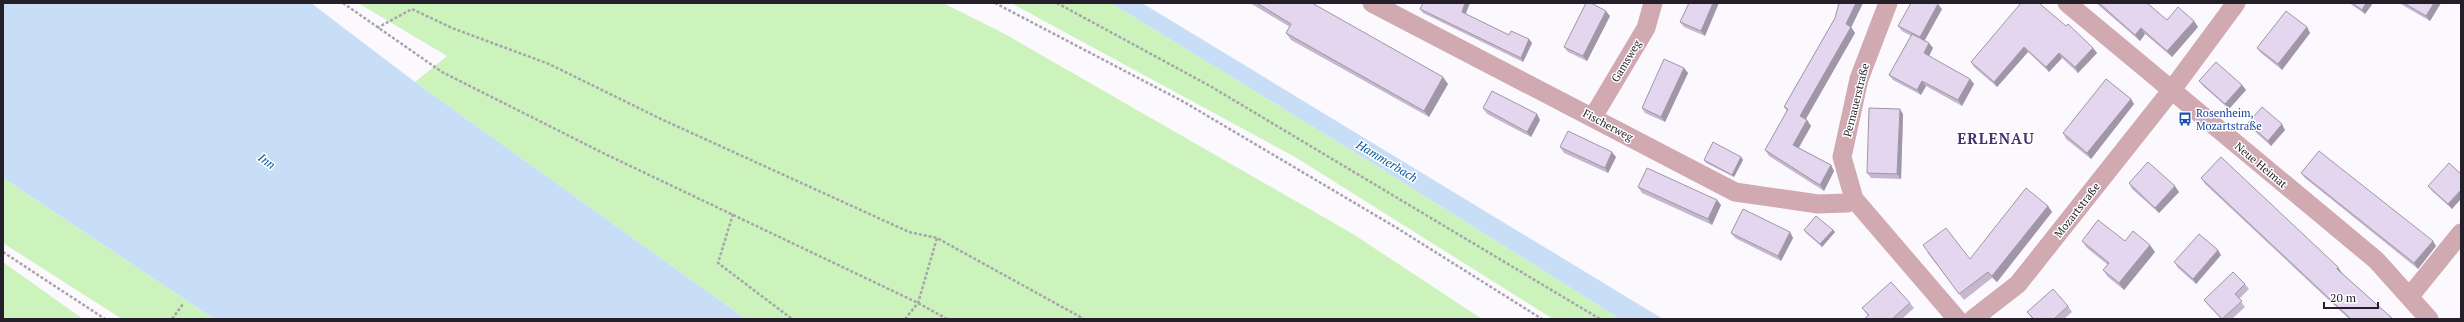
<svg xmlns="http://www.w3.org/2000/svg" width="2464" height="322" font-family="'PT Serif',serif">
<rect width="100%" height="100%" fill="#fcf9fe"/>
<path fill="#cdf3bd" d="M358 3H943L1003 33 1353 234 1482 319H746L415 82 447 56Z
M1011 3H1111L1380 168 1620 319H1553L1295 157Z
M3 178 214 319H122L3 243Z
M3 262 83 319H3Z"/>
<path fill="#c8def7" d="M3 3H311L415 82 746 319H214L3 178Z
M1111 3H1142L1663 319H1620L1380 168Z"/>
<g fill="none" stroke-linecap="round" stroke-linejoin="round">
<path stroke="#a8a4ab" stroke-width="2.5" stroke-dasharray="3 2" stroke-linecap="butt" d="M343 3 442 72 603 153 918 303 947 319
M995 3 1184 102 1397 228 1542 319
M1057 3 1210 86 1600 319
M377 28 412 9 452 28 549 64 661 119 909 232 937 238 1084 319
M733 214 718 263 792 319
M3 252 105 319
M172 319 183 304
M905 319 918 303 937 238"/>
<path stroke="#d0a9b1" stroke-width="19" d="M1372 3 1735 192 1818 204 1847 203 1854 199
M1888 3 1859 79 1842 157 1854 199 1957 319
M2067 3 2376 260 2429 319
M1593 117 1646 28 1653 3
M2410 296 2461 233
M1973 319 2018 284 2171 91 2236 3"/>
</g>
<path fill="#c5b8ce" d="M1250 3H1302L1448 84 1429 117 1291 40 1286 33 1290 27Z
M1689 3 1705 36 1684 27 1680 22Z
M1839 3H1863L1851 27 1855 33 1806 119 1807 120 1811 126 1799 148 1831 165 1834 171 1824 191 1769 156 1765 150 1787 111 1784 107 1835 18Z
M2096 3H2147L2167 20 2194 21 2198 27 2172 57 2145 34 2140 41Z
M2349 3H2373L2365 14Z
M2399 3H2441L2430 21Z
M1420 9 1465 14 1509 35 1532 43 1523 62 1423 13Z
M1942 9 1925 40 1933 48 1929 56 1970 79 1974 84 1962 106 1926 86 1921 95 1893 80 1889 75 1911 36 1902 31 1898 26Z
M1610 16 1587 61 1568 52 1564 47Z
M2066 26 2093 48 2097 53 2078 73 2062 58 2049 72 2028 52 1997 87 1974 67 1971 62Z
M2307 27 2310 33 2282 70 2261 53 2257 48Z
M1684 68 1688 73 1665 122 1645 113 1642 108Z
M2199 81 2242 85 2246 90 2229 109 2203 86Z
M2131 99 2134 104 2091 159 2066 139 2063 133Z
M1483 108 1537 114 1540 120 1531 137 1487 114Z
M1903 114 1901 179 1871 178 1867 173Z
M2248 123 2285 130 2271 146 2251 128Z
M1560 147 1616 157 1608 173 1564 153Z
M1741 157 1743 160 1734 177 1706 163 1704 160Z
M2301 173 2436 246 2418 269 2305 178Z
M2461 174 2452 209 2432 191 2428 186Z
M2201 178 2342 273 2393 319H2349L2205 184Z
M2129 183 2179 192 2159 213 2132 189Z
M1638 187 1717 200 1721 205 1712 225 1642 193Z
M2048 206 2052 212 1997 282 1992 278 1964 300 1927 252 1970 259Z
M1804 230H1833L1835 232 1822 247 1806 233Z
M1790 232 1793 238 1781 261 1735 238 1731 233Z
M2082 241H2125L2155 252 2124 290 2108 277 2103 270 2108 265 2087 248Z
M2221 255 2196 284 2178 268 2174 262Z
M2245 284 2249 289 2239 299 2245 307 2232 319H2221L2208 305 2204 300Z
M1910 303 1914 308 1902 319H1864L1868 316 1862 308Z
M2068 306 2072 312 2064 319H2032L2027 312Z"/>
<path fill="#a096a7" d="M1465 3H1470L1465 16 1462 12Z
M1713 3H1719L1705 36 1701 31Z
M1856 3H1863L1851 28V27L1855 33 1804 122 1800 116Z
M2366 3H2373L2365 14 2362 10Z
M2434 3H2441L2430 21 2426 16Z
M1938 4 1942 9 1923 43 1920 37Z
M1606 11 1610 16 1587 61 1583 56Z
M2194 21 2198 27 2172 57 2167 51Z
M2307 27 2310 33 2282 70 2278 64Z
M2141 28 2145 34 2140 41 2135 35Z
M1529 39 1532 43 1523 62 1521 58Z
M1929 43 1933 48 1928 58 1924 53Z
M2024 47 2028 52 1997 87 1994 82Z
M2093 48 2097 53 2078 73 2075 67Z
M2059 53 2062 58 2049 72 2046 67Z
M1684 68 1688 73 1665 122 1661 117Z
M1443 77 1448 84 1429 117 1424 111Z
M1970 79 1974 84 1962 106 1958 100Z
M1922 81 1926 86 1921 95 1917 90Z
M2242 85 2246 90 2229 109 2225 104Z
M2131 99 2134 104 2091 159 2087 153Z
M1900 109 1903 114 1901 179 1897 174Z
M1537 114 1540 120 1531 137 1527 132Z
M1807 120 1811 126 1797 150 1793 145Z
M2282 124 2285 130 2271 146 2268 141Z
M1612 152 1616 157 1608 173 1605 168Z
M1741 157 1743 160 1734 177 1732 175Z
M1831 165 1834 171 1824 191 1820 185Z
M2175 186 2179 192 2159 213 2155 208Z
M2461 190V199L2452 209 2448 204Z
M1717 200 1721 205 1712 225 1708 219Z
M2048 206 2052 212 1997 282 1992 276Z
M1833 230 1835 232 1822 247 1820 244Z
M1790 232 1793 238 1781 261 1778 256Z
M2433 241 2436 246 2418 269 2414 263Z
M2150 245 2155 252 2124 290 2119 283Z
M2218 250 2221 255 2196 284 2193 279Z
M2338 267 2342 273 2341 274 2337 269Z"/>
<path fill="#e5d6ef" stroke="#a096a7" d="M1257 3H1302L1303 4V3H1312L1443 77 1424 111 1286 33 1291 24Z
M1423 3H1465L1462 12 1509 35 1511 31 1529 39 1521 58 1420 9Z
M1586 3H1591L1606 11 1583 56 1564 47Z
M1689 3H1713L1701 31 1680 22Z
M1839 3H1856L1846 24 1851 27 1800 116 1807 120 1793 145 1831 165 1820 185 1765 150 1788 109 1784 107 1835 18Z
M1911 3H1937L1938 4 1920 37 1898 26Z
M2021 3H2039L2066 26 2068 24 2093 48 2075 67 2059 53 2046 67 2024 47 1994 82 1971 62Z
M2099 3H2147L2167 20 2178 7 2194 21 2167 51 2141 28 2135 35Z
M2352 3H2366L2362 10Z
M2404 3H2434L2426 16Z
M2286 11 2307 27 2278 64 2257 48Z
M1912 34 1929 43 1924 53 1970 79 1958 100 1922 81 1917 90 1889 75Z
M1664 59 1684 68 1661 117 1642 108Z
M2216 62 2242 85 2225 104 2199 81Z
M2106 79 2131 99 2087 153 2063 133Z
M1492 91 1537 114 1527 132 1483 108Z
M2262 107 2282 124 2268 141 2248 123Z
M1869 108 1900 109 1897 174 1867 173Z
M1568 131 1612 152 1605 168 1560 147Z
M1713 142 1741 157 1732 175 1704 160Z
M2319 151 2433 241 2414 263 2301 173Z
M2221 157 2338 267 2337 269 2393 319H2351L2201 178Z
M2148 162 2175 186 2155 208 2129 183Z
M2449 163 2461 174V190L2448 204 2428 186Z
M1647 168 1717 200 1708 219 1638 187Z
M2026 188 2048 206 1992 276 1988 272 1959 294 1923 245 1946 228 1970 259Z
M1743 209 1790 232 1778 256 1731 233Z
M1816 216 1833 230 1820 244 1804 230Z
M2098 220 2125 241 2133 231 2150 245 2119 283 2103 270 2109 263 2082 241Z
M2199 234 2218 250 2193 279 2174 262Z
M2233 272 2245 284 2235 294 2242 301 2222 319 2204 300Z
M1891 282 1910 303 1892 319H1864L1869 315 1862 308Z
M2053 289 2068 306 2054 319H2032L2033 318 2027 312Z"/>
<defs>
<g id="bus-bare" transform="scale(1.08)"><path d="M-5-6H5V4H4V6H2V4H-2V6H-4V4H-5ZM-3.5-4V0h7V-4ZM-3.5 1.2v1.5H-2V1.2ZM2 1.2v1.5H3.5V1.2Z" fill="#1a4fb4" stroke="#fff" stroke-width="2.5" paint-order="stroke"/></g>
</defs>
<g fill-rule="evenodd">
<use href="#bus-bare" x="2185" y="119"/>
</g>
<g text-anchor="middle" dominant-baseline="central" stroke-width="3" stroke-linejoin="round" paint-order="stroke">
<g font-size="11" fill="#241f28" stroke="#fff">
<text transform="translate(1626 61) rotate(-59)">Gamsweg</text>
<text transform="translate(1856 100) rotate(-76)">Pernauerstraße</text>
<text transform="translate(1608 125) rotate(28)">Fischerweg</text>
<text transform="translate(2261 165) rotate(40)">Neue Heimat</text>
<text transform="translate(2077 210) rotate(-52)">Mozartstraße</text>
</g>
<g font-size="11" fill="#164399" stroke="#fff" text-anchor="start">
<text x="2196" y="113">Rosenheim,<tspan x="2196" dy="13">Mozartstraße</tspan></text>
</g>
<g font-size="12" font-style="italic" fill="#00569d" stroke="#fff">
<text transform="translate(267 161) rotate(36)">Inn</text>
<text transform="translate(1387 161) rotate(31)">Hammerbach</text>
</g>
<g font-size="15" font-weight="bold" letter-spacing="1" fill="#43326e" stroke="#fff">
<text x="1996" y="138">ERLENAU</text>
</g>
</g>
<rect width="2464" height="322" fill="none" stroke="#241f28" stroke-width="8"/>
<path d="M2324 302v6h54v-6" fill="none" stroke="#241f28" stroke-width="2"/>
<text x="2330" y="302" font-size="12" fill="#241f28" stroke="#ffffff" stroke-width="3" paint-order="stroke">20 m</text>
</svg>
